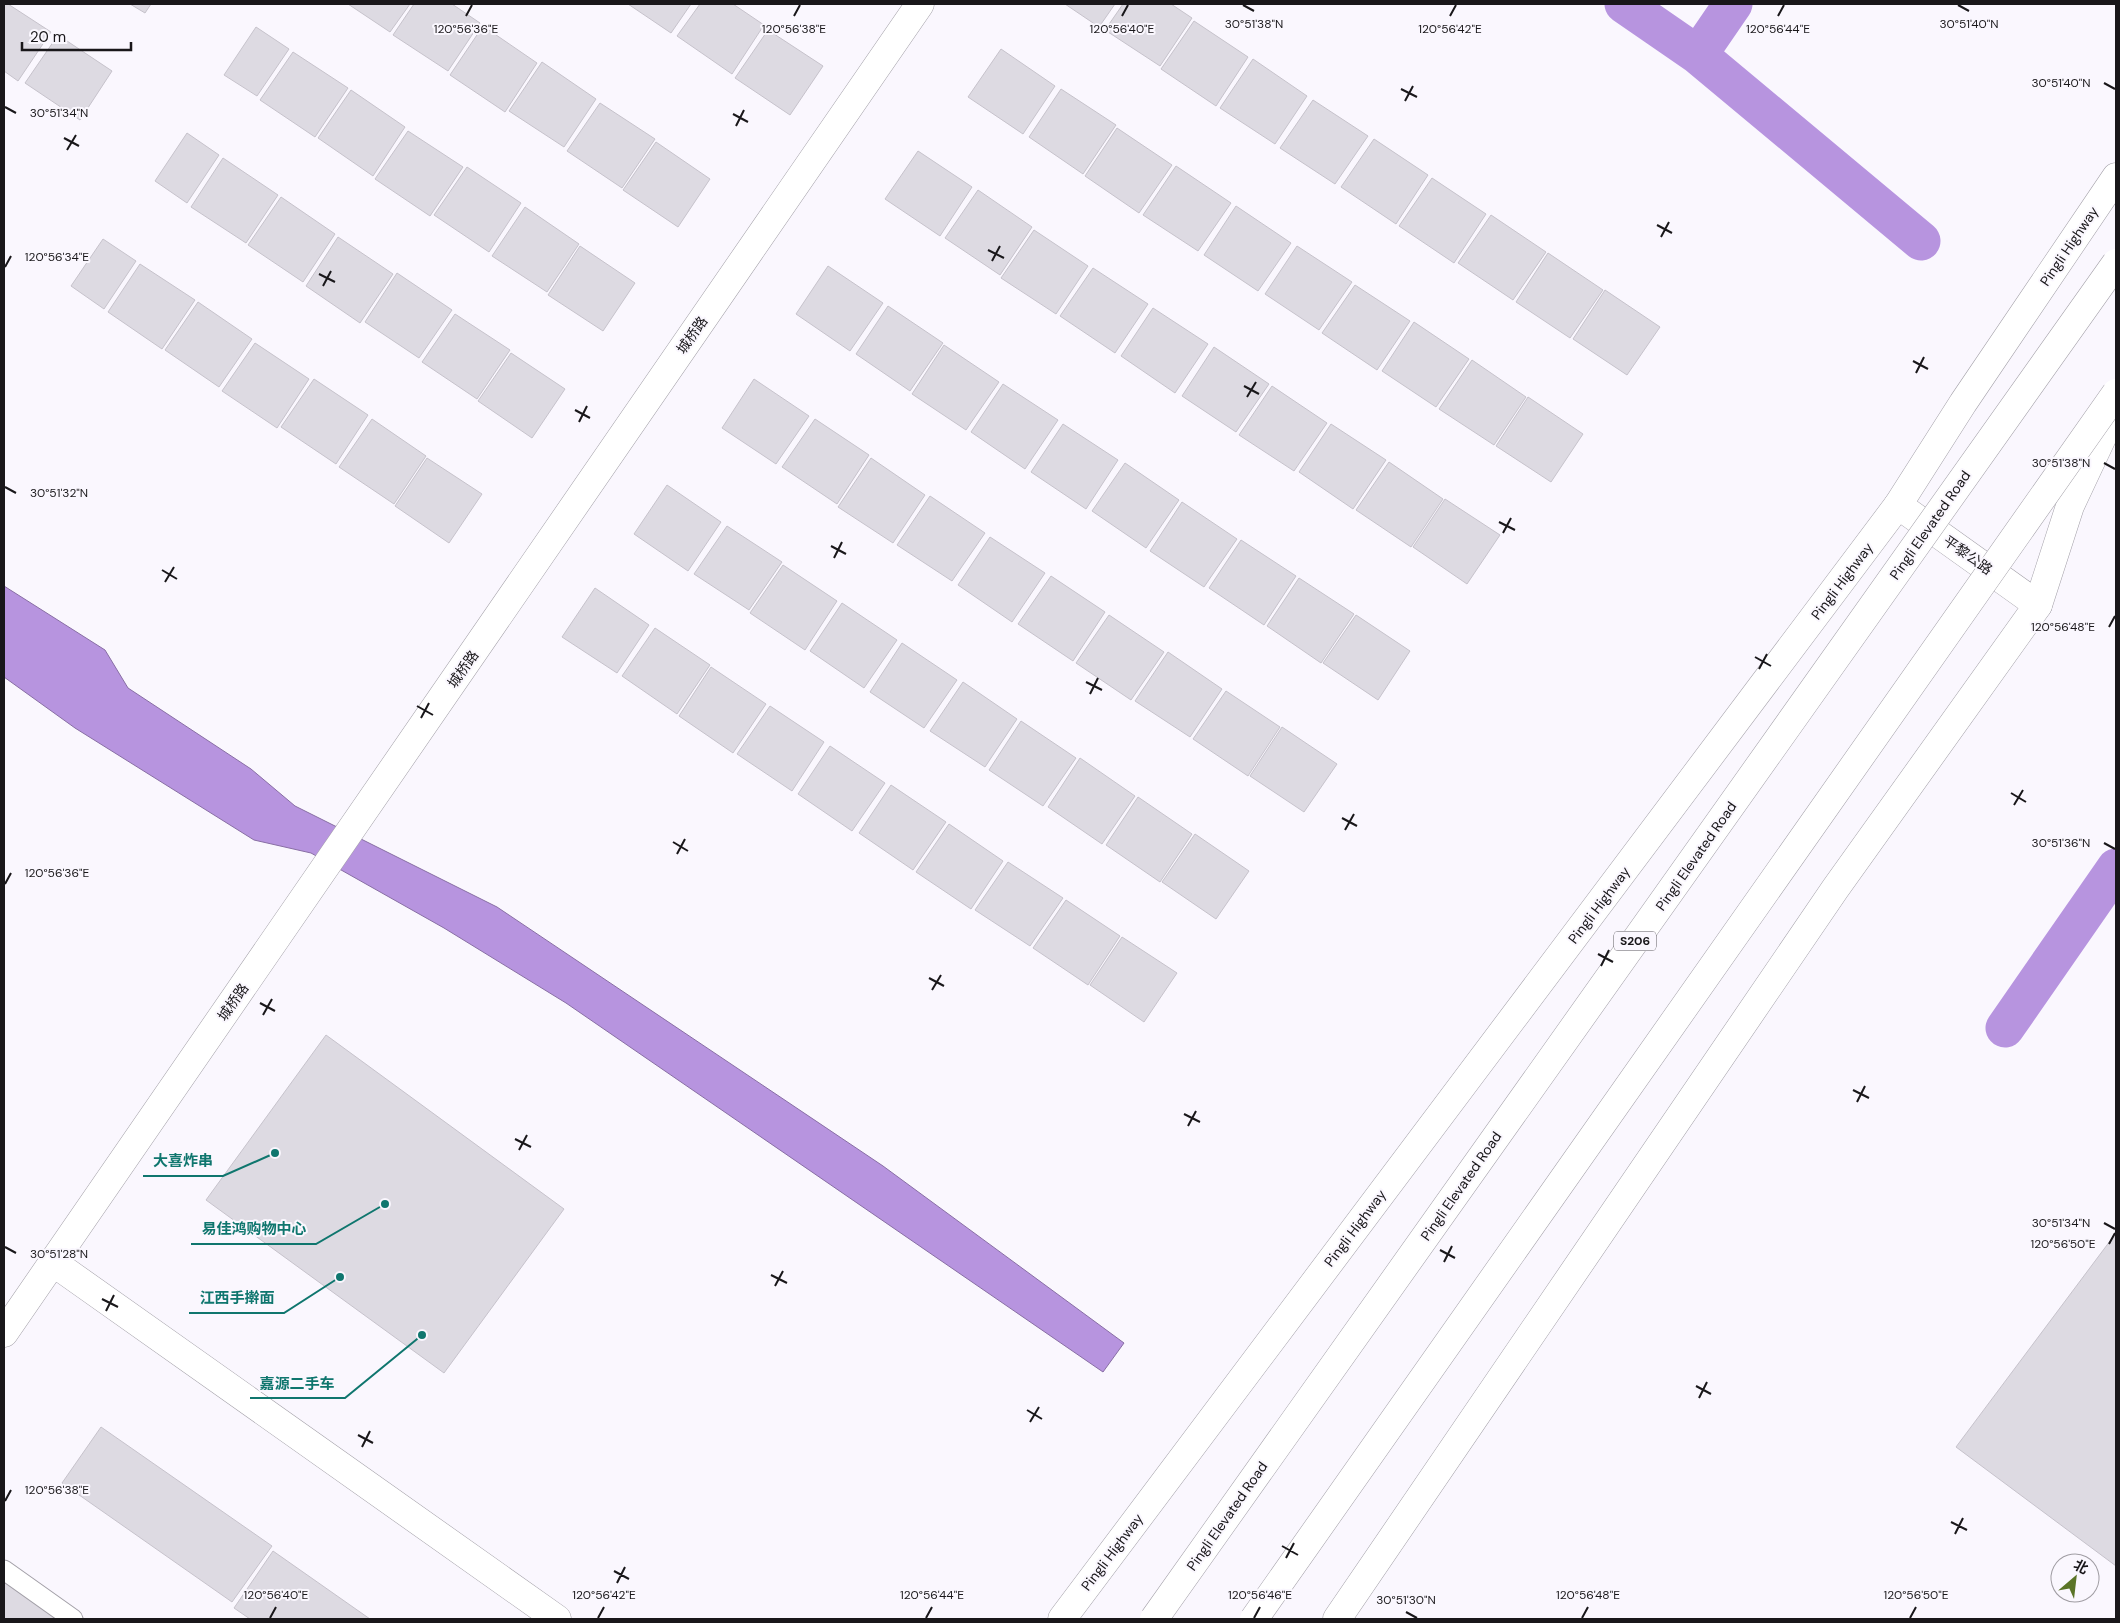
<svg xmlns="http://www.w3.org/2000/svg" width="2120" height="1623" font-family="'DM Sans','Noto Sans SC',sans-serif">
<rect width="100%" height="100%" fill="#faf7fe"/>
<path fill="#b794df" stroke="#886ea4" d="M4 586 105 650 128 688 251 769 295 806 497 907 883 1166 1124 1343 1103 1372 566 1003 444 928 311 853 254 840 75 728 4 677Z"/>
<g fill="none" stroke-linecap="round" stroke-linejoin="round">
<path stroke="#b794df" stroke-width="39" d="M1624 4 1698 55 1733 4
M1698 55 1921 241
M2005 1028 2116 868"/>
</g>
<path fill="#dddae2" stroke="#c6c2cb" d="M4 4H8L51 32 18 81 4 71Z
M130 4H151L145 13Z
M348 4H410L390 32Z
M414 4H452L480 23 448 71 393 35Z
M628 4H691L671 33Z
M700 4H733L764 25 732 74 677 36Z
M1065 4H1115L1099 27Z
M1123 4H1171L1192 18 1160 66 1105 30Z
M1194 21 1248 57 1216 106 1161 69Z
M483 26 537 63 505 112 450 75Z
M256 27 289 49 257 96 224 75Z
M768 30 823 66 790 115 735 78Z
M58 35 112 71 80 120 25 83Z
M1001 49 1055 86 1023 134 968 97Z
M293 52 348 88 315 137 260 100Z
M1253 59 1307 96 1275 144 1220 108Z
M542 62 596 99 564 147 509 111Z
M1061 89 1116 125 1083 174 1029 137Z
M351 90 405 127 373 176 318 138Z
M1313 100 1368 136 1335 184 1280 148Z
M600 103 655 139 622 188 567 151Z
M1117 128 1172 165 1139 213 1085 176Z
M408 131 463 167 430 216 375 179Z
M187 133 219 155 187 203 155 181Z
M1374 139 1428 175 1396 224 1341 187Z
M656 142 710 179 678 227 623 190Z
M918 151 972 187 940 236 885 199Z
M223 158 278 195 246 243 191 207Z
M1176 166 1231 203 1198 251 1143 215Z
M467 167 521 203 489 252 434 215Z
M1432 178 1486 214 1454 263 1399 226Z
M978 190 1032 227 1000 275 945 238Z
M281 197 335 234 303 282 248 245Z
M1236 206 1291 243 1258 291 1204 255Z
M525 207 579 244 547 292 492 256Z
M1491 215 1546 252 1513 300 1458 263Z
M1034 230 1088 266 1056 314 1001 278Z
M338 237 393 274 360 323 306 286Z
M103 239 136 261 104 309 71 286Z
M580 246 635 283 603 331 548 295Z
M1297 246 1352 282 1319 330 1265 294Z
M1548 253 1603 290 1570 338 1516 302Z
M140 264 195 300 162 349 108 312Z
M828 266 883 303 850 351 796 314Z
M1093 268 1148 304 1115 353 1060 316Z
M397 273 452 310 419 358 365 322Z
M1355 285 1410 321 1377 370 1322 333Z
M1605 290 1660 327 1627 375 1573 339Z
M198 302 252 339 219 387 165 350Z
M888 306 943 343 910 391 856 354Z
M1153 308 1208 344 1175 393 1121 356Z
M455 314 510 350 477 399 422 362Z
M1414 322 1469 359 1436 407 1382 371Z
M255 343 309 379 277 428 222 391Z
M944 345 999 382 966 430 912 394Z
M1214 347 1269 384 1236 432 1182 396Z
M511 353 565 389 532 438 478 401Z
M1472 360 1526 397 1494 445 1439 409Z
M314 379 368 415 336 464 281 427Z
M754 379 809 416 776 464 722 428Z
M1003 384 1058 420 1025 469 971 432Z
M1272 386 1327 423 1294 471 1239 435Z
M1528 397 1583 434 1551 482 1496 446Z
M372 419 426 456 394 504 339 467Z
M815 419 869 455 837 504 782 467Z
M1063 424 1118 460 1086 509 1031 472Z
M1331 424 1386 460 1353 509 1299 472Z
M427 458 482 494 449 543 395 506Z
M871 458 925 495 893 543 838 507Z
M1389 462 1443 499 1411 547 1356 510Z
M1125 463 1179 500 1146 548 1092 511Z
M667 485 721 522 688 571 634 534Z
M930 496 985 533 952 581 897 545Z
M1445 499 1500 535 1467 584 1413 547Z
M1182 502 1237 539 1204 587 1150 551Z
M727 526 782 562 749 610 694 574Z
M990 537 1045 573 1012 622 958 585Z
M1241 540 1296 576 1264 625 1209 588Z
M783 565 837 601 805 650 750 613Z
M1051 576 1105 612 1073 661 1018 624Z
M1299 578 1354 614 1321 663 1267 626Z
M595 588 649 625 617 673 562 637Z
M842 603 897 640 864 688 810 651Z
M1109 615 1164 652 1131 700 1076 663Z
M1356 615 1410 651 1378 700 1323 663Z
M655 628 710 665 677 714 622 676Z
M902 643 957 680 924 728 870 692Z
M1168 652 1222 689 1190 737 1135 701Z
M711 667 766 704 733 753 679 716Z
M963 682 1017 719 985 767 930 731Z
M1226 691 1280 727 1248 776 1193 739Z
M770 706 824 742 792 791 737 754Z
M1021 721 1076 758 1043 806 989 770Z
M1282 727 1337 764 1304 812 1250 776Z
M830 746 885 783 852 831 798 794Z
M1080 758 1135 796 1102 844 1048 807Z
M891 785 946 822 913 870 859 833Z
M1138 797 1192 834 1160 882 1106 845Z
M949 824 1003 861 971 909 916 872Z
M1195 834 1249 871 1216 919 1162 882Z
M1008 862 1063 898 1030 946 975 910Z
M1066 900 1120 936 1088 985 1033 948Z
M1122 937 1177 973 1144 1022 1090 985Z
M326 1035 564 1209 444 1373 206 1200Z
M2116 1233V1566L1956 1447Z
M101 1427 272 1546 232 1602 62 1483Z
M273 1551 370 1619H250L234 1608Z
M4 1582 60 1619H4Z"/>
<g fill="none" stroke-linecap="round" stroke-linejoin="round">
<g stroke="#a3a0a8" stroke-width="21">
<path id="lane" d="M4 1570 73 1619"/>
</g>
<g stroke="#a3a0a8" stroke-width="29">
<path id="street" d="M54 1263 557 1619
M4 1333 920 4"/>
</g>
<g stroke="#a3a0a8" stroke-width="29">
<path id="primary" d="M1062 1619 1898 505 2038 605 1835 889 1337 1619"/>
</g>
<g stroke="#a3a0a8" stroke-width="29">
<path id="highway" d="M1898 505 1963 403 2116 177
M2038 605 2070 506 2116 408"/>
</g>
<use href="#lane" stroke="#fff" stroke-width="19"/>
<use href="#street" stroke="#fff" stroke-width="28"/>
<use href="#primary" stroke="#fff" stroke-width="28"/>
<use href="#highway" stroke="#fff" stroke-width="28"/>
<g stroke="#a3a0a8" stroke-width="29" stroke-linecap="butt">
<path id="highway-bridge" d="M1154 1619 2116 263
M1254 1619 2116 393"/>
</g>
<use href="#highway-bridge" stroke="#fff" stroke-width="28"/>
</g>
<path fill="none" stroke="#19171a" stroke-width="2" d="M1243 5 1254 11M1958 5 1969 11M466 16 472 5M794 16 800 5M1122 16 1128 5M1450 16 1456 5M1778 16 1784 5M2104 83 2115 89M1401 89 1417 97M1405 101 1413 86M5 107 16 113M733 114 748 122M736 126 744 110M64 138 79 146M67 150 76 135M1657 225 1672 233M1661 237 1669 222M988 250 1004 258M992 261 1000 246M5 267 11 256M319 274 335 282M323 286 331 271M1913 361 1928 369M1916 373 1924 357M1244 386 1259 394M1247 397 1256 382M575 410 590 418M579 422 587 406M2104 463 2115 469M5 487 16 493M1499 522 1515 530M1503 533 1511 518M831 546 846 554M834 558 842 542M162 570 177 579M165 582 174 567M2109 627 2115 616M1755 657 1771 666M1759 669 1767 654M1086 682 1102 690M1090 694 1098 678M417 706 433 715M421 718 429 703M2011 793 2026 802M2014 805 2023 790M1342 818 1357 826M1345 830 1354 814M673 842 688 851M2104 843 2115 849M677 854 685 839M5 884 11 873M1598 954 1613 962M1601 966 1609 950M929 978 944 986M932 990 941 975M260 1003 275 1011M263 1015 272 999M1853 1090 1869 1098M1857 1102 1865 1086M1184 1114 1200 1122M1188 1126 1196 1111M515 1139 531 1147M519 1150 527 1135M2104 1223 2115 1229M2109 1244 2115 1233M5 1247 16 1253M1440 1250 1455 1258M1444 1262 1452 1246M771 1275 787 1283M775 1286 783 1271M102 1299 118 1307M106 1311 114 1295M1696 1386 1711 1394M1699 1398 1707 1382M1027 1410 1042 1419M1030 1422 1039 1407M358 1435 373 1443M362 1447 370 1431M5 1501 11 1490M1951 1522 1967 1530M1955 1534 1963 1518M1282 1546 1298 1555M1286 1558 1294 1543M614 1571 629 1579M617 1583 625 1567M1406 1612 1417 1618M270 1618 276 1607M598 1618 604 1607M926 1618 932 1607M1254 1618 1260 1607M1582 1618 1588 1607M1910 1618 1916 1607"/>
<g text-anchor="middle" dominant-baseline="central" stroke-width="4" stroke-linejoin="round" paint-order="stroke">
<rect fill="#faf7fe" stroke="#5c5a5e" stroke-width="1" x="1614" y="931.5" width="42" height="19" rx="4"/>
<g font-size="12" font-weight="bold" fill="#19171a">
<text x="1635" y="941">S206</text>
</g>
<g font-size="14" fill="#19171a" stroke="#faf7fe">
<text transform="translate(2069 246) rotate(-56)">Pingli Highway</text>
<text transform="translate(692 335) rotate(-55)">城桥路</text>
<text transform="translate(1930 525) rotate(-55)">Pingli Elevated Road</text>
<text transform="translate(1968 555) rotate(35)">平黎公路</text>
<text transform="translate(1842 581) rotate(-53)">Pingli Highway</text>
<text transform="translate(463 669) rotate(-55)">城桥路</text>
<text transform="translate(1696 856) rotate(-55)">Pingli Elevated Road</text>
<text transform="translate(1599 905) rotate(-53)">Pingli Highway</text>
<text transform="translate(233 1002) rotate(-55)">城桥路</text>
<text transform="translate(1461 1186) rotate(-55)">Pingli Elevated Road</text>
<text transform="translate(1355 1228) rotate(-53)">Pingli Highway</text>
<text transform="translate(1227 1516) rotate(-55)">Pingli Elevated Road</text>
<text transform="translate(1112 1552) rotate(-53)">Pingli Highway</text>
</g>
</g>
<g font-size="12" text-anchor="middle" fill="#19171a" stroke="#faf7fe" stroke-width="4" stroke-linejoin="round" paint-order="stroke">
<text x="1254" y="28">30°51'38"N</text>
<text x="1969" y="28">30°51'40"N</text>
<text x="466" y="33">120°56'36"E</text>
<text x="794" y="33">120°56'38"E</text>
<text x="1122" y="33">120°56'40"E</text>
<text x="1450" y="33">120°56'42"E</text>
<text x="1778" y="33">120°56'44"E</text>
<text x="2061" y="87">30°51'40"N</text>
<text x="59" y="117">30°51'34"N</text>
<text x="57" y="261">120°56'34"E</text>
<text x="2061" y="467">30°51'38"N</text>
<text x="59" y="497">30°51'32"N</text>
<text x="2063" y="631">120°56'48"E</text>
<text x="2061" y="847">30°51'36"N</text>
<text x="57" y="877">120°56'36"E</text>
<text x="2061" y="1227">30°51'34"N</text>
<text x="2063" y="1248">120°56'50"E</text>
<text x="59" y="1258">30°51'28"N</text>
<text x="57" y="1494">120°56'38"E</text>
<text x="276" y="1599">120°56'40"E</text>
<text x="604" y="1599">120°56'42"E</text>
<text x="932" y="1599">120°56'44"E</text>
<text x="1260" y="1599">120°56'46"E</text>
<text x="1588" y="1599">120°56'48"E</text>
<text x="1916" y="1599">120°56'50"E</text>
<text x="1406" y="1604">30°51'30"N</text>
</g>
<path fill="none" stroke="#0f766e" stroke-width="2" d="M275 1153L223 1176H143M385 1204L316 1244H191M340 1277L284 1313H189M422 1335L345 1398H250"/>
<g fill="#0f766e" stroke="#faf7fe" stroke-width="2">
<circle cx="275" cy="1153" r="5"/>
<circle cx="385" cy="1204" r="5"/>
<circle cx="340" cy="1277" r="5"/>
<circle cx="422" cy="1335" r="5"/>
</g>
<g font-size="15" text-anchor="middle" font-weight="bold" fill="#0f766e" stroke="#faf7fe" stroke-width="4" stroke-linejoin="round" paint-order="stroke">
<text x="183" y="1166">大喜炸串</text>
<text x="254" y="1234">易佳鸿购物中心</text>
<text x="237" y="1303">江西手擀面</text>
<text x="297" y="1389">嘉源二手车</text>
</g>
<rect width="2120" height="1623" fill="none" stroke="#19171a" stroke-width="10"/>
<g transform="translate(2075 1578) rotate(28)"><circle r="24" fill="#faf7fe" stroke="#a09da3"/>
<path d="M0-4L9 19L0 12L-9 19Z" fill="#5a7427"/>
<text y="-8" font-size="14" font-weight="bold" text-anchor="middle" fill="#19171a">北</text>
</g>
<path d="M22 42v8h109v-8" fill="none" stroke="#19171a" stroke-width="2.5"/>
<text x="30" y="42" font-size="15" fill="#19171a" stroke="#faf7fe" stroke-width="4" paint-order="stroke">20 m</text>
</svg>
